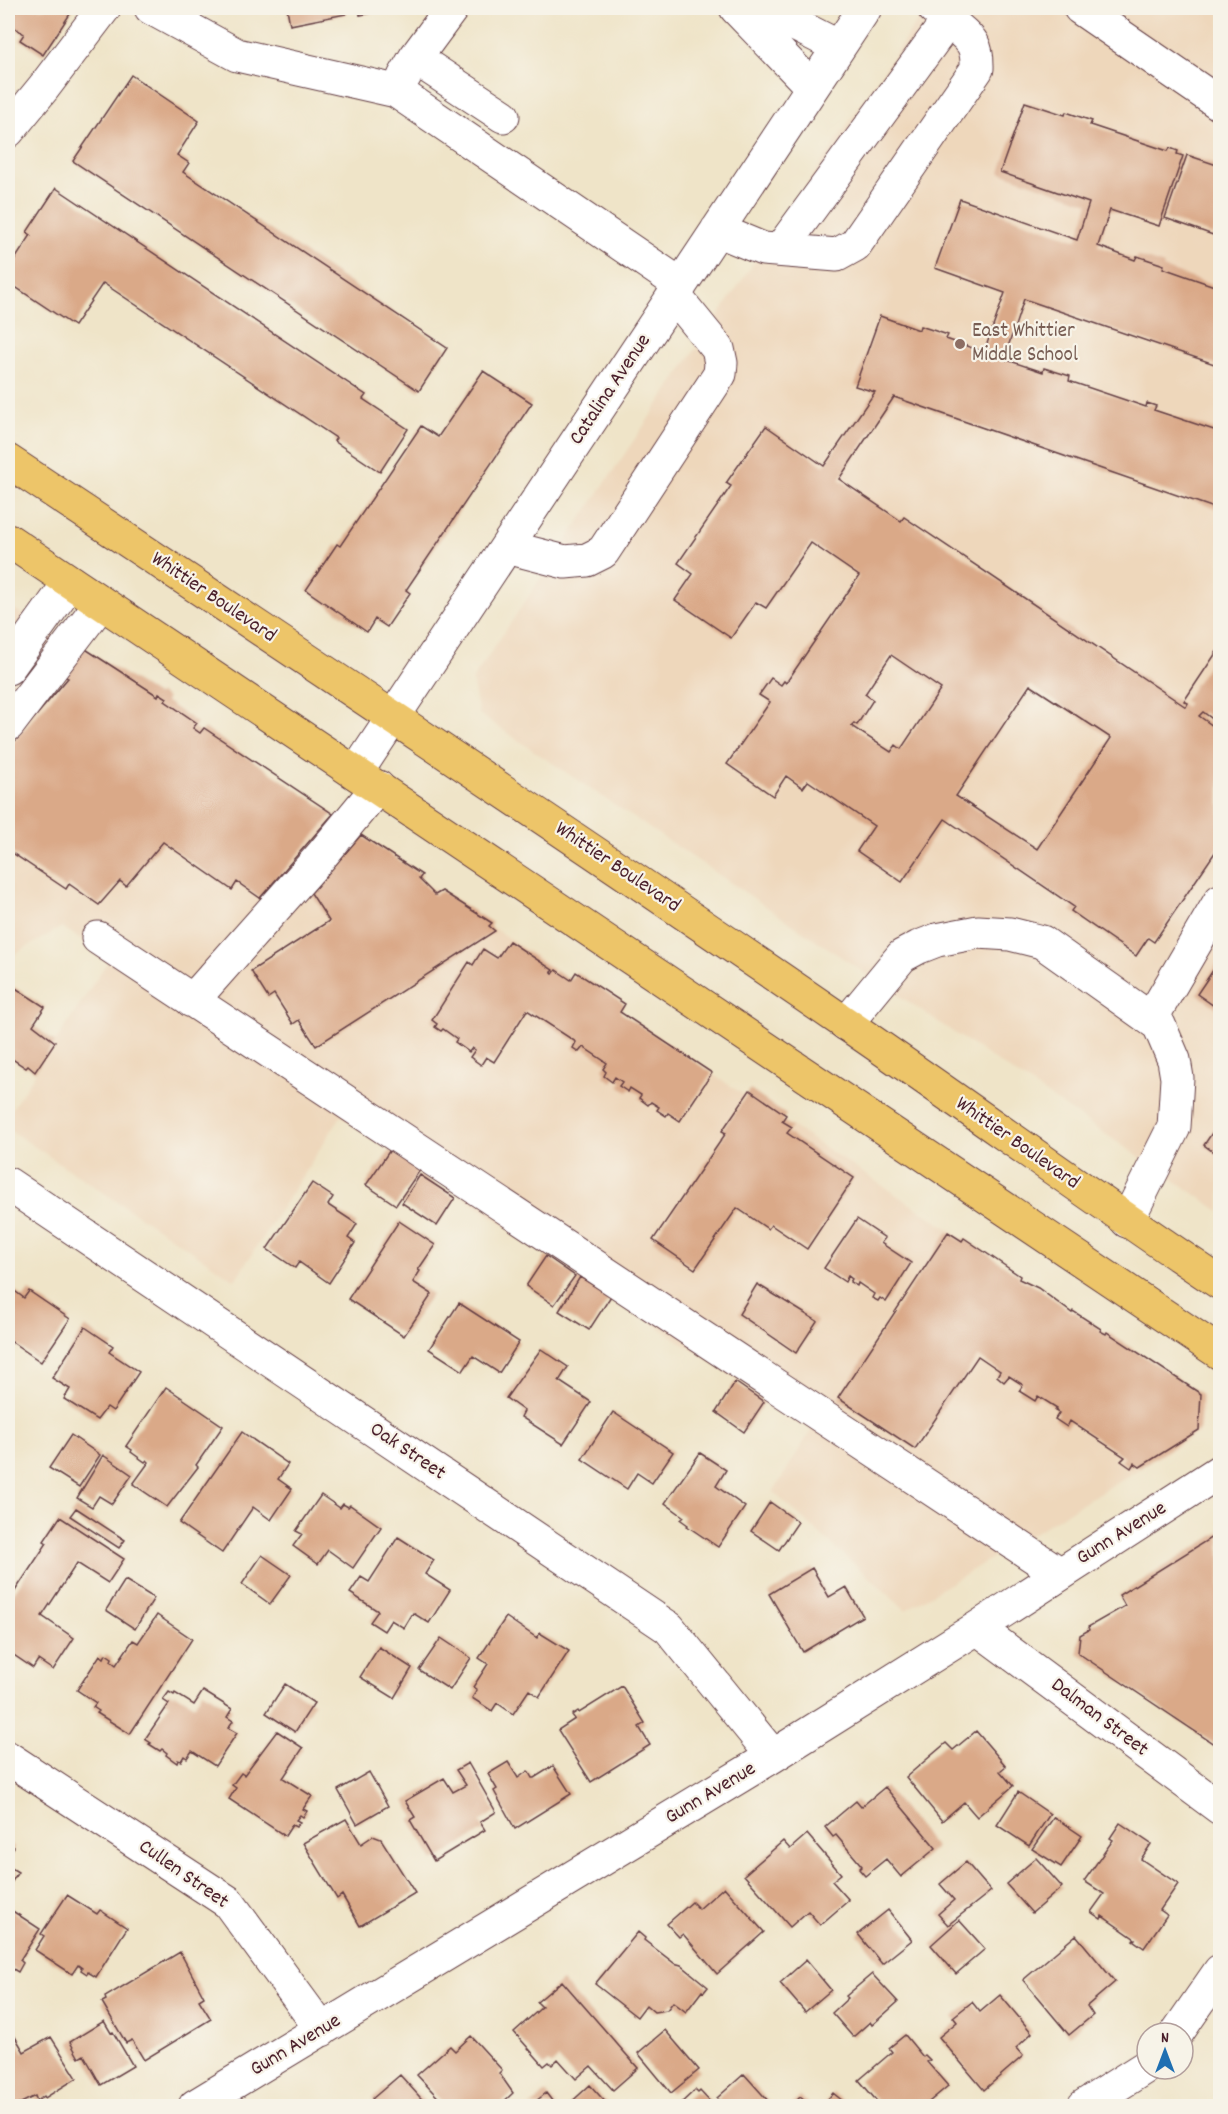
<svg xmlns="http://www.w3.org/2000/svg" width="1228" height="2114" font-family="Dekko,sans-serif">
<rect width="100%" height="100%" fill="#f7f3e8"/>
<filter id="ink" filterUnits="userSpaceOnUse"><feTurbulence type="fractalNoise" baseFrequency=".0167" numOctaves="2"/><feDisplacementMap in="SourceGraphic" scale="12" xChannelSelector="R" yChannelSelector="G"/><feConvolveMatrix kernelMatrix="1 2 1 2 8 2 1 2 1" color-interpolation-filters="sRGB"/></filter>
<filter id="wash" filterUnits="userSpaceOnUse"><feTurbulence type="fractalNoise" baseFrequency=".008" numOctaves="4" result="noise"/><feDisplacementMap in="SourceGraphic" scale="24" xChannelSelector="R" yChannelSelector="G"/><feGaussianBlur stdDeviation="1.35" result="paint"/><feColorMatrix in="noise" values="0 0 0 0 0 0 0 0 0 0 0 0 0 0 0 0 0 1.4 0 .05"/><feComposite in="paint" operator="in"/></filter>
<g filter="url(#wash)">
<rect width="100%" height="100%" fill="#efe4c8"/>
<path fill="#eed7bb" d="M926 8H1220V1211L479 714 472 680Z
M8 605 726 1083 1203 1396 1200 1432 906 1610 773 1492 812 1429 341 1116 235 1280 8 1129V1115L110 958 62 927 8 958Z"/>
<g id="blocks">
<path fill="#daa988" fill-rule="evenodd" d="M17 8H74L43 55 20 40 24 34 8 23Z
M287 8H345L346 14 290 25Z
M359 8H391V9L360 15Z
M131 75 199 121 177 155 189 163 183 172 447 348 419 391 73 161Z
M1025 102 1065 115 1066 112 1092 121 1090 125 1168 151 1170 148 1178 151 1177 154 1183 156 1159 226 1110 210 1098 246 1135 260 1137 256 1164 265 1163 268 1220 288V366L1024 299 1004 359 1043 372 1044 368 1070 376 1069 381 1146 407 1147 403 1156 406 1154 410 1220 432V510L894 397 839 479 901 521 904 517 1186 707 1188 703 1184 701 1220 647V719L1218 723 1203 712 1199 716 1220 731V845L1154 942 1148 938 1136 956 1071 911 1074 907 945 819 902 882 857 851 874 826 808 781 803 788 786 776 773 796 727 764 770 702 759 695 771 678 781 685 784 681 786 683 859 576 811 543 766 608 756 602 731 638 675 600 693 574 678 563 731 486 726 483 766 426 824 466 875 392 855 386 880 316 919 330 920 326 948 335 946 339 984 352 1005 293 935 268 960 199 1077 240 1089 203 1000 172ZM891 655 941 689 901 749 896 745 891 752 851 726 854 723 857 725 873 700 865 694ZM1030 685 1111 738 1037 849 956 796Z
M1187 155 1220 166V214L1213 235 1165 218Z
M56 188 366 395 363 399 408 429 380 472 334 441 336 438 103 283 74 326 8 282V270L31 235 27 232Z
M483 371 532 403 406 590 410 593 387 627 375 619 367 632 306 590 337 544 340 546 421 426 438 437Z
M84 648 158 696 159 693 167 698 165 701 197 723 193 728 200 733 204 728 333 814 260 898 237 882 232 890 163 842 126 886 120 881 99 905 69 884 66 889 8 850V749L68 678 58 674Z
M361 835 422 875 419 879 435 895 442 891 492 923 489 926 495 931 316 1046 299 1020 293 1024 274 994 268 998 251 971 329 921 311 893Z
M509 941 553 970 551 972 553 974 556 970 571 980 576 972 625 1004 620 1012 712 1073 680 1121 668 1113 666 1116 657 1110 659 1107 651 1102 648 1105 639 1098 641 1095 630 1088 628 1092 619 1086 622 1082 615 1077 612 1082 604 1076 606 1072 603 1069 607 1063 583 1047 579 1052 573 1048 576 1042 527 1010 494 1062 486 1057 481 1065 470 1057 475 1050 472 1048 469 1052 455 1042 457 1039 443 1029 441 1031 435 1027 437 1024 432 1020 469 962 473 965 483 949 497 958Z
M1220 960V1010L1197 994Z
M14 987 45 1007 33 1025 55 1042 35 1072 28 1066 26 1068 8 1056V996Z
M750 1090 786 1115 782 1121 792 1127 787 1133 854 1178 807 1249 771 1225 768 1229 737 1208 695 1269 653 1240 726 1133 722 1131Z
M1220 1121V1157L1204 1145Z
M390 1150 420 1170 396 1205 366 1185Z
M420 1175 455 1198 437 1226 402 1203Z
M312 1183 333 1197 328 1205 357 1224 348 1238 355 1243 329 1283 299 1262 295 1268 267 1249Z
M857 1219 885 1238 881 1243 911 1263 886 1302 880 1298 878 1301 872 1298 874 1294 858 1283 857 1286 850 1282 852 1279 848 1276 845 1282 824 1268Z
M399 1221 435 1245 418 1270 420 1271 413 1282 432 1294 404 1336 348 1299Z
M948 1232 962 1241 964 1238 1020 1276 1019 1279 1038 1288 1072 1313 1073 1311 1101 1329 1100 1331 1106 1334 1107 1332 1201 1394 1199 1430 1140 1467 1134 1463 1131 1468 1121 1461 1125 1457 1070 1421 1067 1427 1055 1419 1059 1413 1055 1411 1057 1408 1038 1396 1035 1401 1019 1391 1023 1385 1009 1376 1004 1382 997 1376 1000 1371 978 1356 915 1449 838 1398Z
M546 1256 575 1276 554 1305 526 1286Z
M580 1277 611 1296 589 1330 559 1311Z
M757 1284 817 1321 796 1353 739 1314Z
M8 1286 24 1298 29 1291 70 1319 41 1362 12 1342 8 1349Z
M459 1303 519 1342 499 1373 473 1356 463 1371 429 1349Z
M85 1327 113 1346 109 1352 139 1372 113 1411 107 1407 97 1420 64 1399 70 1389 52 1378Z
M541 1349 568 1367 559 1381 591 1402 563 1444 521 1417 524 1411 506 1398Z
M735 1382 764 1402 744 1432 716 1412Z
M166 1387 223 1426 196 1465 198 1467 167 1507 133 1484 149 1462 147 1460 145 1462 131 1452 132 1450 126 1446Z
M613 1412 673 1452 652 1483 637 1473 627 1489 582 1459Z
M242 1432 288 1464 278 1479 292 1489 271 1520 253 1507 222 1553 179 1523Z
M71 1435 100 1455 79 1487 49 1468Z
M700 1453 726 1470 716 1486 745 1507 718 1547 687 1526 688 1525 681 1520 684 1517 665 1503Z
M103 1455 132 1475 112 1504 99 1496 92 1507 77 1498Z
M321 1495 340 1508 343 1504 348 1507 350 1505 381 1527 353 1568 328 1550 318 1564 293 1546 302 1534 296 1531Z
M770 1502 798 1522 779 1550 751 1531Z
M76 1508 125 1540 119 1548 70 1516Z
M60 1517 124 1559 108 1583 77 1563 42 1616 74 1638 53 1670 38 1660 33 1668 8 1651V1605L10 1601 9 1600 47 1543 44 1541Z
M1220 1532V1748L1078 1653 1080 1635 1089 1630 1088 1627 1125 1606 1119 1595Z
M398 1537 434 1560 425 1574 450 1590 429 1623 413 1613 404 1628 391 1620 384 1631 370 1622 378 1611 350 1593 361 1577 369 1582Z
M262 1555 291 1575 270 1604 242 1584Z
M812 1568 829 1597 846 1587 863 1616 803 1652 769 1594Z
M125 1580 154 1598 135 1629 106 1610Z
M157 1615 192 1639 130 1734 97 1713 99 1711 93 1707 96 1703 77 1690 100 1655 104 1658 106 1654 112 1658 111 1661 116 1665 133 1640 138 1643Z
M506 1617 537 1638 540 1633 569 1651 539 1697 529 1690 513 1714 497 1703 492 1711 472 1698 477 1690 473 1687 488 1664 479 1658Z
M441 1638 471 1658 450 1690 419 1670Z
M379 1647 412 1668 394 1698 360 1677Z
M285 1684 314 1703 295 1732 266 1713Z
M622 1686 645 1723 639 1727 650 1745 591 1782 558 1730 575 1719 572 1715 578 1711 579 1713Z
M203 1691 232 1709 227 1717 233 1721 228 1728 237 1733 215 1766 192 1751 187 1758 184 1756 181 1761 178 1760 177 1763 166 1755 167 1753 162 1749 160 1751 149 1744 151 1743 145 1739 169 1704 163 1700 169 1692 174 1695 175 1693 194 1705Z
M277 1731 303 1748 283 1778 312 1796 303 1809 307 1811 303 1817 300 1815 296 1820 300 1822 296 1827 292 1825 285 1836 229 1799 236 1788 232 1785 241 1773 244 1775Z
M976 1731 1006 1766 1000 1771 1013 1786 977 1817 964 1802 942 1821 906 1777 946 1743 953 1750Z
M508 1762 518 1778 528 1771 532 1778H534L553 1766 571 1794 515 1829 494 1791 497 1789 488 1774Z
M468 1763 496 1812 480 1822 485 1830 434 1861 410 1820 415 1817 405 1801 444 1778 453 1792 466 1785 456 1770Z
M369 1772 388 1806 357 1824 338 1790Z
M885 1787 936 1848 901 1877 886 1859 865 1876 859 1869 862 1866 836 1835 833 1837 825 1827 856 1801 861 1807Z
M1018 1792 1050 1814 1029 1846 997 1825Z
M1054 1817 1082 1836 1061 1867 1032 1849Z
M346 1819 361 1844 373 1836 381 1839 415 1893 360 1926 342 1895 337 1899 303 1843Z
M1120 1823 1151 1844 1141 1859 1178 1884 1160 1910 1167 1915 1144 1948 1133 1940 1135 1939 1102 1916 1101 1919 1091 1912 1104 1894 1084 1881 1113 1840 1110 1838Z
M807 1834 841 1874 832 1881 849 1900 820 1925 808 1911 790 1927 744 1875 783 1841 790 1849Z
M8 1843 14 1847 8 1856Z
M1036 1858 1062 1887 1032 1913 1006 1884Z
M966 1862 991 1891 948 1925 938 1914 954 1900 940 1884Z
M8 1866 18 1872 8 1888Z
M724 1887 764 1932 717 1974 683 1934 679 1937 667 1924 692 1902 699 1909Z
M67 1895 97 1914 100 1910 127 1928 96 1977 88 1972 87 1974 81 1970 82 1968 78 1965 72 1974 35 1950 44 1936 41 1934Z
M11 1910 40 1929 20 1960 23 1963 18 1972 8 1966V1916Z
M888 1910 912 1940 882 1964 858 1934Z
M959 1920 985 1949 956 1974 931 1945Z
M638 1932 645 1938 644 1940 674 1963 681 1965 708 1987 704 1992 702 1991 686 2012 673 2002 667 2010 654 2012 646 2005 637 2017 595 1984Z
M1076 1935 1115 1982 1087 2006 1093 2015 1069 2035 1023 1980Z
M180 1952 204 1997 199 2000 211 2019 144 2060 132 2040 126 2043 102 2002 106 2000 105 1997Z
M806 1960 831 1990 805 2012 780 1983Z
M872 1974 898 2002 872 2025 870 2022 853 2037 832 2013 848 1998 846 1996Z
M562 1981 638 2068 613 2090 591 2066 576 2079 558 2059 552 2065 549 2062 544 2066 514 2032 542 2007 537 2002Z
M1000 1995 1032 2033 1016 2048 1023 2056 984 2090 939 2037 957 2022 953 2017 972 2002 980 2012Z
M104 2021 111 2033 113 2032 133 2066 101 2085 84 2055 79 2058 70 2042Z
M11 2030 24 2052 51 2037 77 2078 45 2098 44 2096 37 2101 35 2096 15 2106 8 2094V2032Z
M665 2030 699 2070 671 2093 638 2053Z
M905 2035 923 2057 925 2055 930 2060 927 2062 948 2086 924 2106H881L859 2080 892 2052 889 2048Z
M471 2036 502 2070 499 2073 513 2093 499 2106H474L471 2103 468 2106H446L417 2075 450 2046 455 2051Z
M744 2074 770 2103 766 2106H725L717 2098Z
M400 2075 428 2106H372L376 2103 372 2099Z
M590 2085 609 2106H567Z
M695 2090 698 2093 700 2091 714 2106H678Z
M546 2093 556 2106H530Z
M833 2093 849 2106H822Z
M800 2097 811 2106H792Z"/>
</g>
</g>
<g filter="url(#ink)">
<use href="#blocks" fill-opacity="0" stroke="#633d43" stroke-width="1.5"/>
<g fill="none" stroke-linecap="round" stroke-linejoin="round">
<g stroke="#633d43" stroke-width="35">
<path id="minor" d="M151 8 237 55 396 91 681 285
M736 8 812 87
M763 8 839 47
M1080 8 1220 104
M415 58 503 116
M404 77 415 58 452 8
M8 131 44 87 104 8
M717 230 763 249 837 255 855 245 977 69C978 40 968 38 948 20
M780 250 941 30 948 20 934 8
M507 547 565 562 587 560 603 552 720 374 721 363 718 349 674 295
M8 668 70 582
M8 725 101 603
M356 773 865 8
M98 938 1059 1573
M192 1001 321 856 378 787
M1151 1019 1220 901
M846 1024 902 956 919 947 937 940 978 932 1010 934 1042 942 1159 1025 1174 1060 1177 1078 1174 1127 1127 1221
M8 1184 669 1628 773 1756
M977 1628 1220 1808
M8 1758 228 1902 322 2030
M1177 2033 1220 1971
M195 2106 773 1756 977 1628 1220 1471
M1084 2106 1147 2066"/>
</g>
<g stroke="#633d43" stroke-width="35">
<path id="major" d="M8 461C288 647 568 833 845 1023 971 1109 1094 1199 1220 1283
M8 540 1220 1353"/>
</g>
<use href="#minor" stroke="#fff" stroke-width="33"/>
<use href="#major" stroke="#edc569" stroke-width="33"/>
</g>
</g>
<circle fill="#8d6e63" stroke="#f7f3e8" stroke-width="2" cx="960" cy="344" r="6"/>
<g text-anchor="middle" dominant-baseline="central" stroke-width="4.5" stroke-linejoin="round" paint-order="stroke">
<g font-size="21" fill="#785e54" stroke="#f7f3e8" text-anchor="start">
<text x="972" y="332">East Whittier<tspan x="972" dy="24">Middle School</tspan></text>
</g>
<g font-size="21" fill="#4a1f2b" stroke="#f7f3e8">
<text transform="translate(611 390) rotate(-56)">Catalina Avenue</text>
<text transform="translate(213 598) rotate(34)">Whittier Boulevard</text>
<text transform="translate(617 868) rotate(34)">Whittier Boulevard</text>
<text transform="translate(1017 1144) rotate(35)">Whittier Boulevard</text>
<text transform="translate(407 1452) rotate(34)">Oak Street</text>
<text transform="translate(1122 1534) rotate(-32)">Gunn Avenue</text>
<text transform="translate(1099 1718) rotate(37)">Dalman Street</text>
<text transform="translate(711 1794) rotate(-31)">Gunn Avenue</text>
<text transform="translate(183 1875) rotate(35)">Cullen Street</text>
<text transform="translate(296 2046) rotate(-31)">Gunn Avenue</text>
</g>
</g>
<rect width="1228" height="2114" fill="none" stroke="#f7f3e8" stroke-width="30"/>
<g transform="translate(1165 2051)"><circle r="28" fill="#f7f3e8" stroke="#b29e9c" stroke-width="1.5"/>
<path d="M0-4.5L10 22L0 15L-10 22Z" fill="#1f6fb2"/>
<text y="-9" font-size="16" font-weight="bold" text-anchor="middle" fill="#4a1f2b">N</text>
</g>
</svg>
